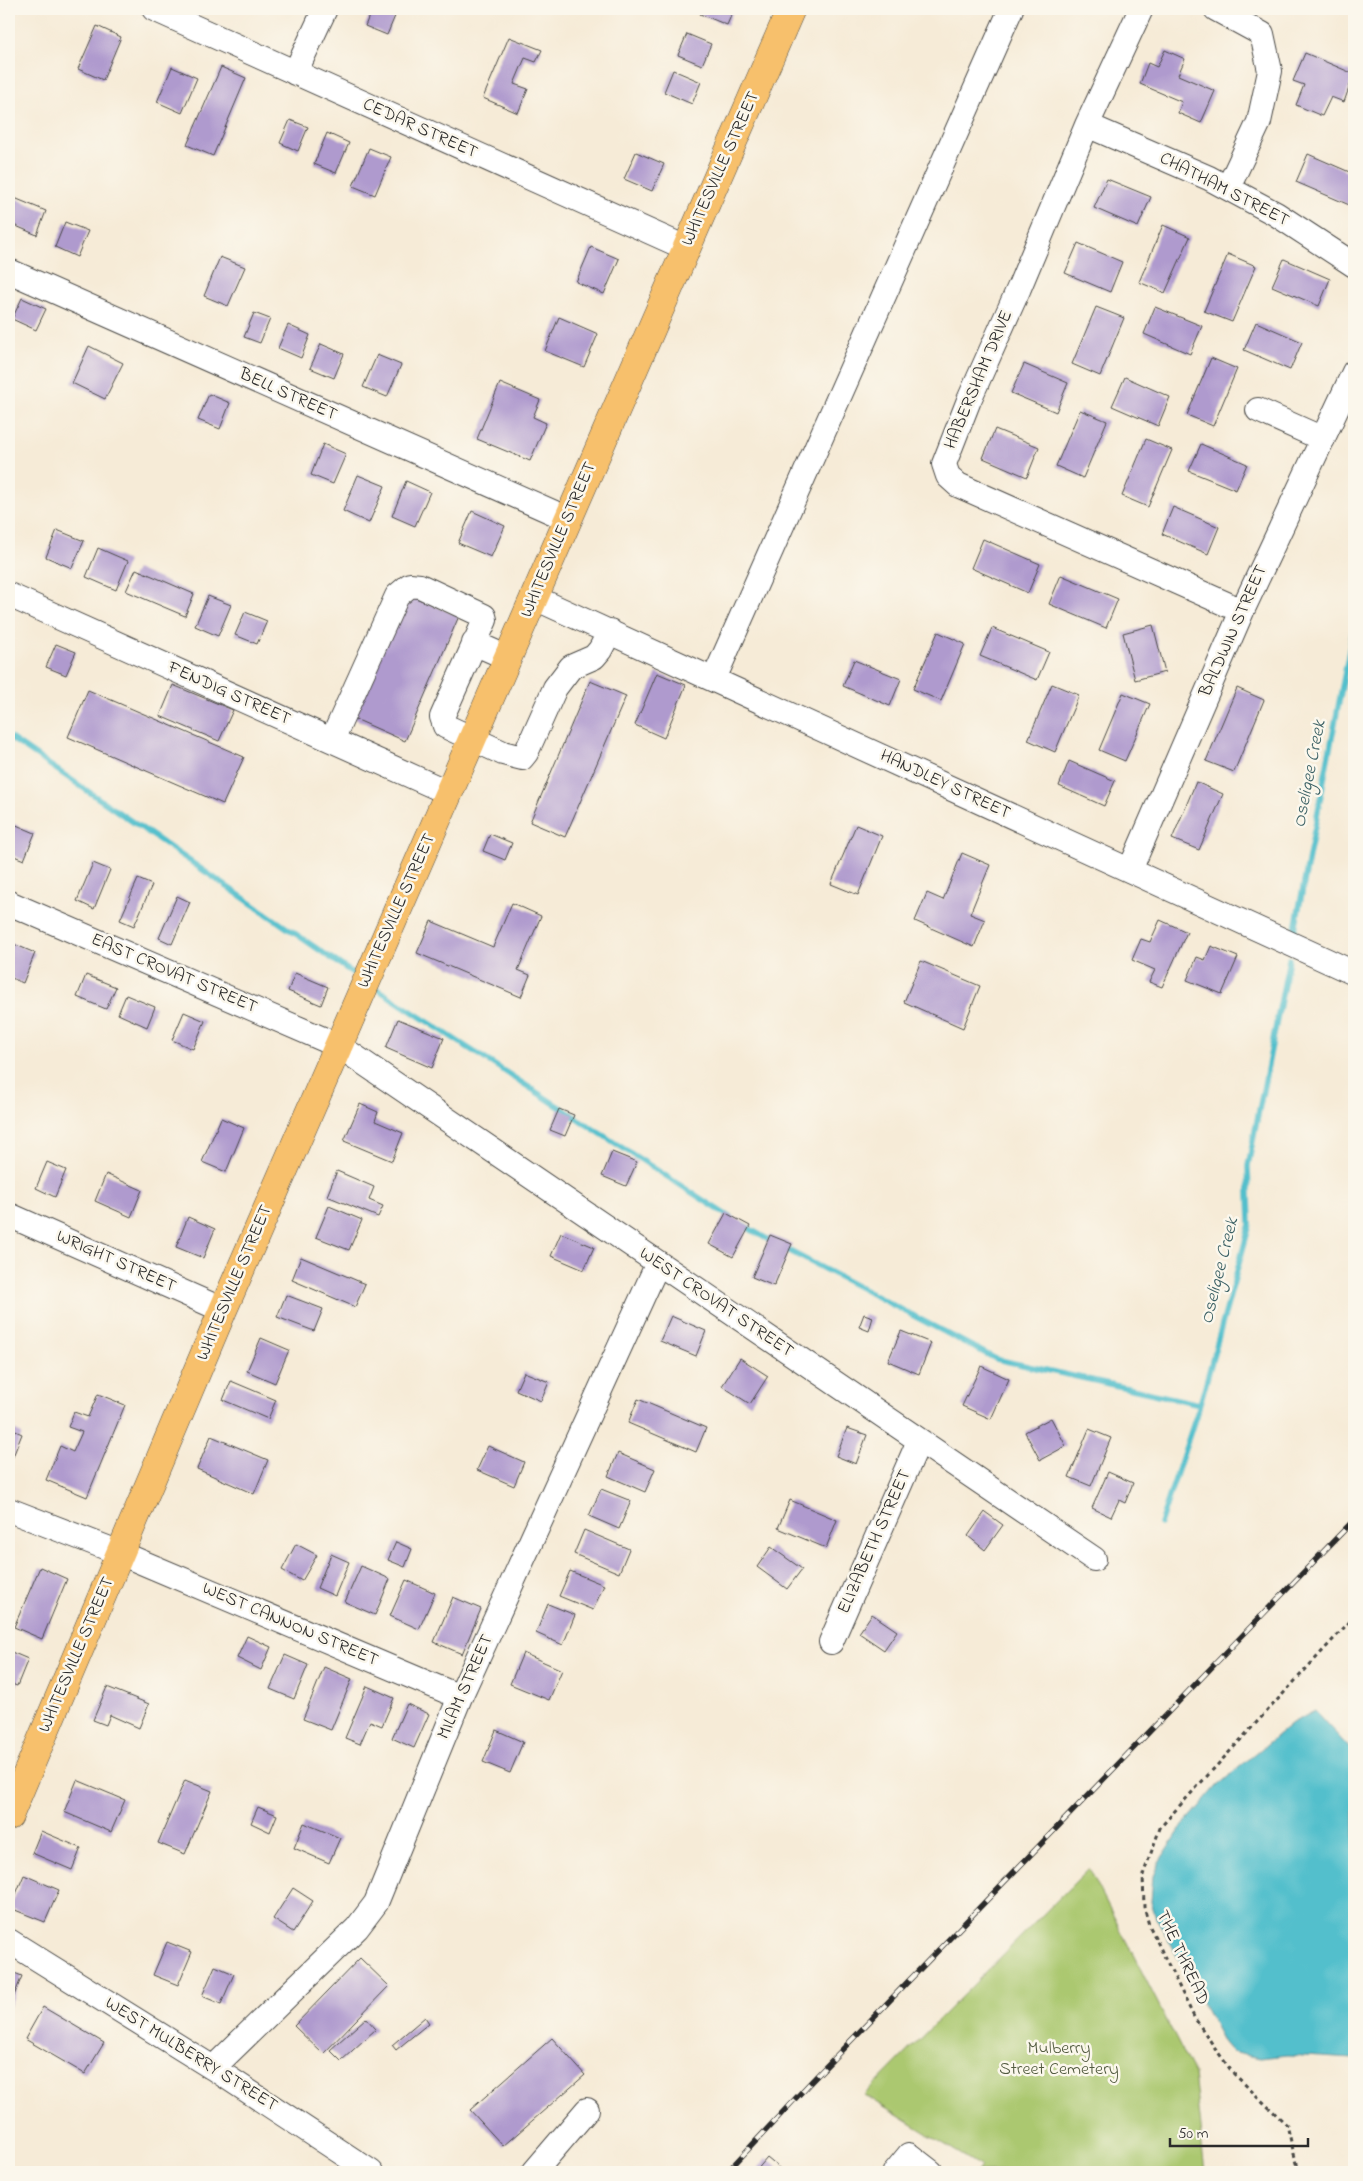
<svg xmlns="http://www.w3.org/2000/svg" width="1363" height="2181" font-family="'Indie Flower',sans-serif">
<rect width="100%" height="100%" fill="#fbf7ec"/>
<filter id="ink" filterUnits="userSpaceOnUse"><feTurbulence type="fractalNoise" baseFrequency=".02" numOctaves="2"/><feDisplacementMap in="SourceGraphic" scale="10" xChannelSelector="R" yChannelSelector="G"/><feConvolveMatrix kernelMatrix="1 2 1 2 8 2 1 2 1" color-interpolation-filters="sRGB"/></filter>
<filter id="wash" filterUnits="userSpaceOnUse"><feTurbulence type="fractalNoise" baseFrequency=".0096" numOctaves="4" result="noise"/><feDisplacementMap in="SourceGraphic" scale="20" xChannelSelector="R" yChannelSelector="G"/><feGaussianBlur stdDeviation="1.12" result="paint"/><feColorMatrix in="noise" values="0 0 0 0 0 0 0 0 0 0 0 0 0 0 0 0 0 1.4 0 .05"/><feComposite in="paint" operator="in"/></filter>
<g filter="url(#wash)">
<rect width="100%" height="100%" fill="#f6ebd7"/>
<path fill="#abc86f" stroke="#6b7a4d" d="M1089 1868 1194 2074 1205 2172H976L980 2166 864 2095Z"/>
<path fill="#53bfcc" stroke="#3f757c" d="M1315 1711 1354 1753V2059L1288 2055 1259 2058 1232 2052 1224 2043 1156 1917 1151 1902 1153 1876 1159 1862 1182 1827 1217 1786 1292 1723Z"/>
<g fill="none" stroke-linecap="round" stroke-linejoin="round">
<path stroke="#53bfcc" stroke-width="5.5" d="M9 737 360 978
M1295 929 1354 625
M371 985 731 1218
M743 1225 774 1243
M782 1247 996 1359 1200 1404
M1160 1524 1200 1404 1250 1224 1248 1166 1289 959"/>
</g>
<g id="blocks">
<path fill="#af9ace" d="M372 9H398L387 35 365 26Z
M702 9H734L727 25 700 14Z
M97 26 121 37 103 80 78 69Z
M687 34 711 44 702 65 678 55Z
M509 37 542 50 536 62 525 58 514 84 528 89 518 113 483 98Z
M1165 50 1185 59 1178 75 1215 91 1201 123 1178 113 1182 102 1140 84 1148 63 1157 67Z
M1305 53 1354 74 1344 102 1331 97 1322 116 1296 105 1304 85 1293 81Z
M172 67 197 78 182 113 157 102Z
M221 67 246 78 213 156 187 145Z
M673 70 701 82 692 104 664 92Z
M290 120 308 127 298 151 280 143Z
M327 133 349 143 336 173 314 164Z
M369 148 391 157 375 195 353 186Z
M636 152 664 164 652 191 624 179Z
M1308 154 1354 174V207L1296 182Z
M1107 179 1151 197 1138 227 1094 208Z
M12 197 46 211 37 235 9 223V204Z
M65 222 88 231 77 257 55 247Z
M1163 225 1190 237 1165 293 1139 282Z
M1078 243 1122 262 1110 292 1065 273Z
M591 247 619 259 604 294 576 282Z
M1228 254 1256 266 1232 322 1204 311Z
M220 257 245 267 228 306 204 296Z
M1284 259 1330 279 1319 306 1272 286Z
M22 298 46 309 36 330 12 319Z
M1096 307 1124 318 1100 376 1072 364Z
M1155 307 1202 326 1190 354 1144 334Z
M254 313 270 319 260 343 244 337Z
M559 317 598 334 584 367 545 351Z
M1256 322 1302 342 1290 370 1244 350Z
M288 325 310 335 301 358 278 348Z
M321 344 344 354 334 378 310 368Z
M89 346 123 363 105 399 72 383Z
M377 355 401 365 387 397 363 387Z
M1211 358 1237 369 1213 426 1187 415Z
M1024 364 1068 383 1056 412 1011 393Z
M1125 377 1170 397 1158 426 1112 406Z
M500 383 540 400 533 417 546 423 530 461 477 439Z
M209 394 230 403 220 429 198 420Z
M1080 410 1107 421 1083 478 1056 466Z
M995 429 1039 447 1027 477 983 458Z
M1146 439 1172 450 1148 507 1122 496Z
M323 444 346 454 333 484 311 475Z
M1201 444 1247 464 1236 490 1189 471Z
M358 475 385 486 369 523 343 511Z
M406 481 430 492 415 526 392 516Z
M1173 507 1219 527 1208 554 1162 534Z
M472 511 505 526 491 557 458 543Z
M57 530 84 541 72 568 46 557Z
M983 539 1040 564 1028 593 971 568Z
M98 548 128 561 116 590 86 577Z
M136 569 194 594 185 616 126 591Z
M1061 575 1118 599 1106 628 1049 604Z
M406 594 459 616 405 741 353 718Z
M208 596 231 605 218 636 195 626Z
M245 612 267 621 257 644 235 635Z
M1153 625 1165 672 1135 680 1123 633Z
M992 628 1049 652 1037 680 980 656Z
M938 632 965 644 941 701 913 689Z
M56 644 76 652 66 675 46 667Z
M854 660 901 679 890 706 843 686Z
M657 673 686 685 664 738 635 725Z
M590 681 626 696 565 837 530 822Z
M1052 684 1079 695 1055 752 1028 740Z
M173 685 233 710 219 741 160 716Z
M1237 688 1264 700 1234 772 1206 761Z
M88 690 244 757 223 804 68 737Z
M1123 693 1150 704 1125 761 1099 750Z
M1069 761 1115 781 1104 806 1059 786Z
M1196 782 1223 794 1199 850 1172 839Z
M14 824 35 833 24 860 9 854V837Z
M856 825 882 836 858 895 831 884Z
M490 834 512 843 505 860 483 851Z
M962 853 990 865 970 914 985 920 974 947 915 921 927 893 943 900Z
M93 863 110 870 94 909 77 901Z
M138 879 152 885 134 926 120 920Z
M177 896 190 902 172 944 159 938Z
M512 903 541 916 518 970 530 975 521 997 417 953 431 921 493 947Z
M1160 920 1187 932 1162 987 1149 982 1155 970 1132 960 1141 939 1150 942Z
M9 942 35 953 23 983 9 977Z
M1211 946 1238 957 1222 994 1187 980 1197 957 1205 960Z
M921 961 980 986 963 1028 904 1002Z
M295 973 328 987 321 1005 288 991Z
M86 975 116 987 106 1009 77 997Z
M126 995 155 1007 147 1027 118 1014Z
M184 1012 205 1021 193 1049 172 1040Z
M398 1019 444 1038 432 1068 386 1048Z
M360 1104 378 1112 375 1121 403 1133 392 1161 344 1141Z
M559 1109 574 1115 565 1136 550 1130Z
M221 1118 244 1128 226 1172 202 1162Z
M612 1152 637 1162 626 1186 602 1176Z
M47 1162 66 1170 55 1197 36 1188Z
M337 1171 374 1187 369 1200 383 1206 378 1217 327 1196Z
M106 1174 142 1190 131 1217 95 1201Z
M329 1206 362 1220 349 1250 316 1237Z
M726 1213 750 1226 733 1257 709 1244Z
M188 1217 215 1229 203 1258 176 1247Z
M561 1233 594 1247 584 1270 551 1256Z
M770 1235 792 1244 774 1286 752 1277Z
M301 1257 365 1284 355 1307 292 1280Z
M286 1295 323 1309 314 1331 277 1317Z
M864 1314 873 1317 869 1331 859 1327Z
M671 1316 706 1331 696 1356 660 1341Z
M901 1331 931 1343 919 1374 888 1361Z
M261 1338 289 1350 275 1383 247 1371Z
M740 1358 768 1376 750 1404 722 1386Z
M981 1366 1009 1379 991 1419 962 1406Z
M524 1372 549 1382 541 1401 516 1390Z
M231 1381 276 1400 268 1419 223 1400Z
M98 1394 125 1405 87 1497 46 1480 60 1446 73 1452 82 1432 68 1427 74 1412 88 1417Z
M638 1399 706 1428 696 1452 628 1423Z
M1051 1418 1066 1446 1040 1460 1025 1432Z
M9 1428 22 1434 12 1459 9 1458Z
M847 1428 867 1435 856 1464 836 1456Z
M1089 1429 1111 1438 1091 1486 1069 1477Z
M211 1436 268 1460 254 1494 197 1469Z
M488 1446 524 1462 514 1486 477 1470Z
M618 1453 655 1469 645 1492 608 1476Z
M1108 1472 1133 1483 1125 1503 1119 1500 1111 1517 1092 1508Z
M601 1489 631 1501 619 1529 589 1516Z
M790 1500 837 1520 826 1548 778 1528Z
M985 1512 1003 1525 985 1550 968 1536Z
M584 1530 629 1549 619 1573 574 1554Z
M396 1542 412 1549 405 1567 388 1560Z
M296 1544 317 1555 302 1581 282 1570Z
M771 1547 802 1569 787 1589 757 1567Z
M331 1554 349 1562 335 1596 317 1588Z
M361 1566 390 1579 375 1615 345 1602Z
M40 1567 67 1579 42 1639 14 1627Z
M570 1571 604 1585 593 1610 559 1596Z
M406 1580 435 1593 419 1629 390 1616Z
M453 1597 481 1609 462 1654 434 1642Z
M548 1604 575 1615 563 1645 536 1633Z
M872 1614 897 1631 884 1650 859 1633Z
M247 1636 271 1647 261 1670 237 1658Z
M9 1651 28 1659 17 1686 9 1683Z
M523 1653 562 1670 549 1700 510 1684Z
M285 1655 308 1665 294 1699 270 1689Z
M324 1667 352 1679 331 1730 303 1719Z
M367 1686 394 1698 382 1726 370 1721 360 1744 345 1738Z
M107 1687 149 1704 139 1728 110 1715 106 1725 93 1720Z
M407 1704 429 1714 414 1748 392 1738Z
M496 1730 523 1742 510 1773 483 1762Z
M77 1780 125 1800 111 1832 64 1812Z
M185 1780 212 1791 185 1854 158 1843Z
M258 1807 277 1815 270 1832 251 1823Z
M304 1823 340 1838 329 1863 294 1848Z
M41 1831 81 1848 72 1870 32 1853Z
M24 1875 59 1890 45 1922 10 1908Z
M293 1888 313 1901 293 1932 273 1919Z
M167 1942 192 1952 178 1985 153 1975Z
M360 1958 389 1986 323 2054 294 2026Z
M215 1966 234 1974 221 2004 202 1996Z
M9 1971 22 1976 9 2008Z
M43 2007 104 2043 85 2074 25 2039Z
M425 2017 429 2023 396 2050 392 2045Z
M366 2018 376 2029 341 2061 330 2050Z
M552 2038 585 2075 503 2146 470 2110Z
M767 2158 784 2172H755Z"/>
</g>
</g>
<g filter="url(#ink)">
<use href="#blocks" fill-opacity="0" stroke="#494845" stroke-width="1"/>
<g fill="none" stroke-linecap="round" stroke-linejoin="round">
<g stroke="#494845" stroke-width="26">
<path id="minor" d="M154 9 686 248
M1141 9 1087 125 1019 288 969 400 944 464 948 476 958 485 1242 611
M1216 9 1262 34 1270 71 1259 122 1228 188
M295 73 325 9
M1087 125 1209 178 1276 214 1354 265
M9 271 568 519
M1258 410 1323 439
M9 595 449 793
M535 598 1354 973
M474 643 508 658
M714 679 1011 9
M332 740 397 596 410 585 420 586 484 616 485 620 442 717 445 726 503 753 522 758 526 753 555 688 571 667 594 657 600 650 610 631
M1130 870 1242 611 1354 372
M9 903 339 1046 1094 1559
M9 1215 223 1310
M9 1510 120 1553 460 1697
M831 1642 919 1441
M9 1941 213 2068 371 2172
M213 2068 357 1928 376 1903 460 1697 658 1263
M534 2172 587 2110
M895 2172 909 2155 931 2172"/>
</g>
<g stroke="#494845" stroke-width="29">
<path id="major" d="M9 1816 223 1310 791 9"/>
</g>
<path stroke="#494845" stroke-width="3" stroke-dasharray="4 4" stroke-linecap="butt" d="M1300 2172 1294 2154 1287 2125 1233 2073 1215 2048 1194 2017 1149 1925 1144 1907 1143 1875 1160 1828 1172 1814 1354 1617"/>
<use href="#minor" stroke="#fff" stroke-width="24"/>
<use href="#major" stroke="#f7c06c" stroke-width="28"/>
<g stroke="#2b2b2b" stroke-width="5.5">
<path id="rail" d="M727 2172 809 2084 1354 1520"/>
</g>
<use href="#rail" stroke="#fbf7ec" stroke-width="4" stroke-dasharray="11" stroke-linecap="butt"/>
</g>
</g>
<g text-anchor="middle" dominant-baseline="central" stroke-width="5" stroke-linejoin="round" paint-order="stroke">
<g font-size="18" fill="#2b2b2b" stroke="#fbf7ec">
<text transform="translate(420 129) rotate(24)">CEDAR STREET</text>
<text transform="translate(721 169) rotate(-66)">WHITESVILLE STREET</text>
<text transform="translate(1224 190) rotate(27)">CHATHAM STREET</text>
<text transform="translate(979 380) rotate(-67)">HABERSHAM DRIVE</text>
<text transform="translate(288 395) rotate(24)">BELL STREET</text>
<text transform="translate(559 540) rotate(-67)">WHITESVILLE STREET</text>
<text transform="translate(1234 631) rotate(-66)">BALDWIN STREET</text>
<text transform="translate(229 694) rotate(24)">FENDIG STREET</text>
<text transform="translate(945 785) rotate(25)">HANDLEY STREET</text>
<text transform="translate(397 911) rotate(-66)">WHITESVILLE STREET</text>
<text transform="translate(174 974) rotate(23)">EAST CROVAT STREET</text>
<text transform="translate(116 1262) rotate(24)">WRIGHT STREET</text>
<text transform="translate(235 1283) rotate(-67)">WHITESVILLE STREET</text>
<text transform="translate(716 1303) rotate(34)">WEST CROVAT STREET</text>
<text transform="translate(875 1542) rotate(-66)">ELIZABETH STREET</text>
<text transform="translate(290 1625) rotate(23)">WEST CANNON STREET</text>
<text transform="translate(77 1655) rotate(-67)">WHITESVILLE STREET</text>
<text transform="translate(466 1687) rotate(-66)">MILAM STREET</text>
<text transform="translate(1182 1958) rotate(65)">THE THREAD</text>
<text transform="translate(191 2055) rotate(32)">WEST MULBERRY STREET</text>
</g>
<g font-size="18" fill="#515a3f" stroke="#fbf7ec">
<text x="1059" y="2049">Mulberry<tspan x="1059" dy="21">Street Cemetery</tspan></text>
</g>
<g font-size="19" font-style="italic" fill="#395f63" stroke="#fbf7ec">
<text transform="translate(1310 774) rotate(-79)">Oseligee Creek</text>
<text transform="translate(1220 1271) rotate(-76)">Oseligee Creek</text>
</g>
</g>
<rect width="1363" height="2181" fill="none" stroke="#fbf7ec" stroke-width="30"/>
<path d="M1170 2138v8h138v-8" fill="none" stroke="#2b2b2b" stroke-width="2.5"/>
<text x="1178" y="2138" font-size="15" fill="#2b2b2b" stroke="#fbf7ec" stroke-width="4" paint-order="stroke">50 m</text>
</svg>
